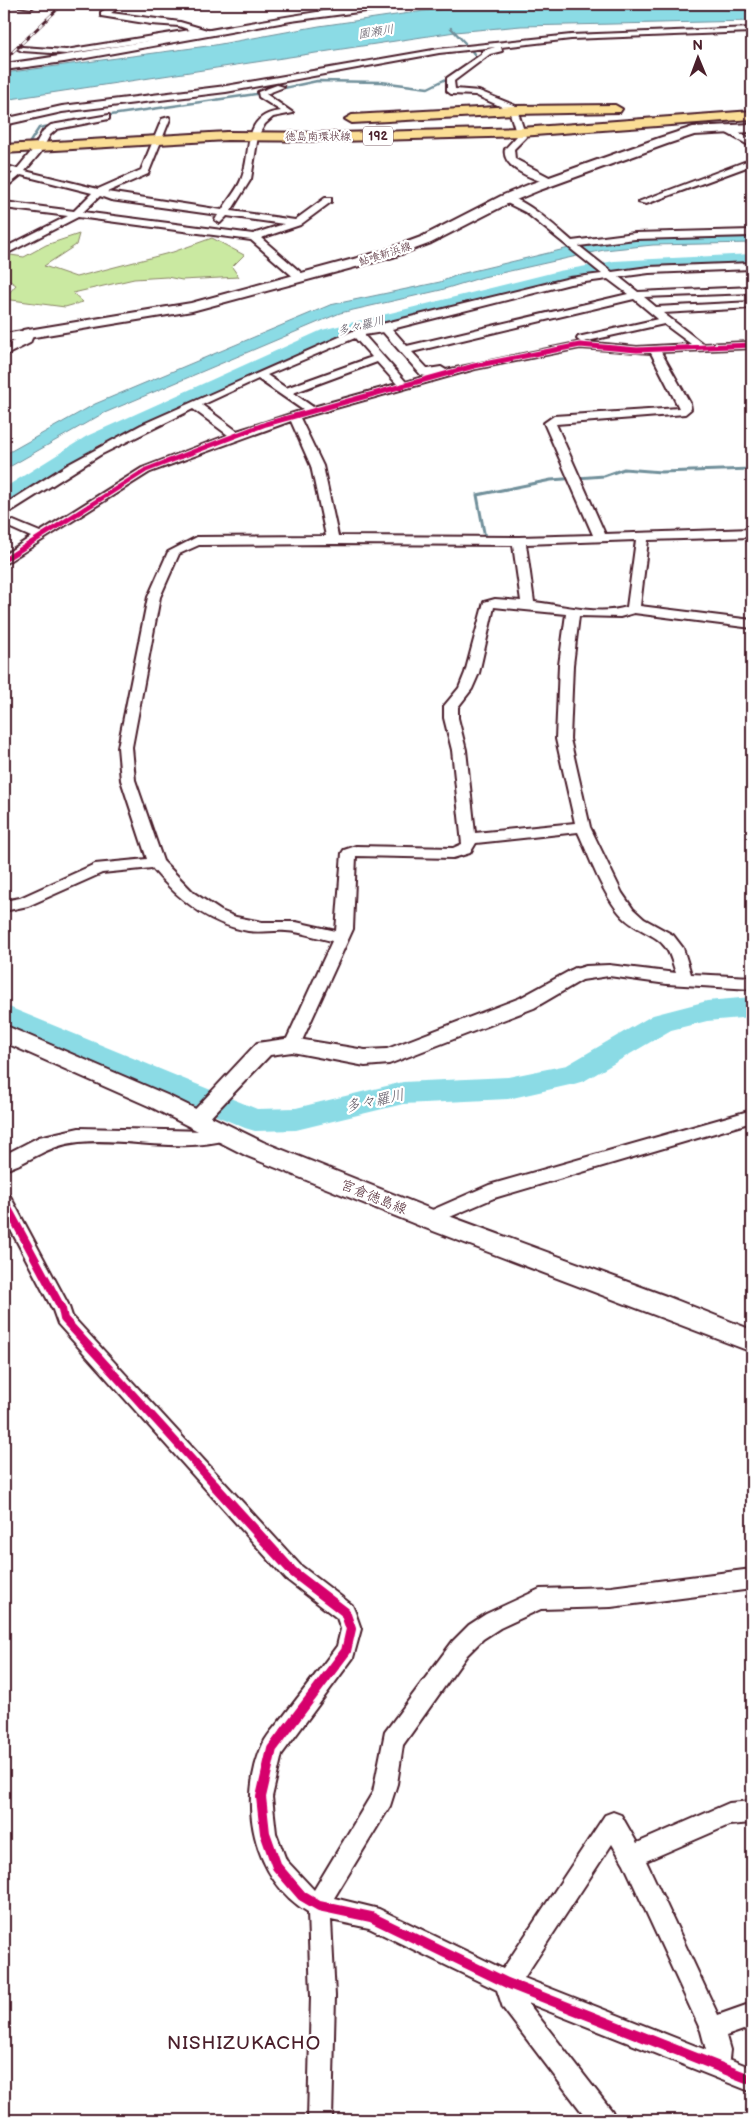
<svg xmlns="http://www.w3.org/2000/svg" width="756" height="2124" font-family="'Balsamiq Sans','Klee One',sans-serif">
<rect width="100%" height="100%" fill="#fff"/>
<filter id="ink" filterUnits="userSpaceOnUse"><feTurbulence type="fractalNoise" baseFrequency=".02" numOctaves="2"/><feDisplacementMap in="SourceGraphic" scale="10" xChannelSelector="R" yChannelSelector="G"/><feConvolveMatrix kernelMatrix="1 2 1 2 8 2 1 2 1" color-interpolation-filters="sRGB"/></filter>
<g filter="url(#ink)">
<path fill="#cae9a1" stroke="#8a8466" d="M79 234 76 245 44 266 76 277 173 252 212 238 244 255 232 267 239 277 182 280 167 277 134 279 73 293 83 302 65 307 4 299 16 285 4 277V254L24 257 46 245Z"/>
<path fill="#8bdbe5" stroke="#71909b" d="M504 4H752V21L521 26 455 32 4 100V73L215 45 319 26 424 11Z
M752 235V243L653 245 604 250 483 277 441 290 340 313 102 414 4 470V455L95 404 330 305 440 282 460 274 565 249 611 240Z"/>
<g fill="none" stroke-linecap="round" stroke-linejoin="round">
<path stroke="#71909b" stroke-width="2.5" d="M451 28 465 43
M462 68 476 57 472 51
M104 116 256 94 317 81 381 82 428 88 452 76
M26 148 39 128 55 125"/>
<path stroke="#71909b" stroke-width="3" d="M480 538H485L477 495 551 480 604 476 624 469 661 472 752 469"/>
<path fill="#8bdbe5" fill-rule="evenodd" d="M752 254V264L614 271 559 281 334 338 101 444 11 501 4 503V488L87 436 322 330 559 271 614 261Z
M752 997V1017L707 1021 671 1030 584 1081 574 1084 508 1099 403 1104 296 1130 255 1131 245 1128 4 1026V1005L257 1109 296 1108 403 1082 508 1077 567 1065 653 1015 707 1001Z"/>
<g stroke="#4a1f2b" stroke-width="4">
<path id="minor" d="M5 4H37L31 8Z
M114 4H123L111 13 180 22 214 32 210 34 201 33 66 54 22 51 18 49 22 47 66 50 190 30 179 26 151 24 101 16V12Z
M746 4H752V12H749Z
M752 28V32L571 39 501 47 502 51 490 54 454 81 455 89 479 91 516 106 526 137 514 149 515 159 553 179V183L550 184C535 180 501 168 505 149L517 136 509 110 475 95 451 94 447 91V78L482 54V51L495 47 439 53 226 92 62 112 4 125V119L62 106 226 86 439 49 571 35Z
M277 85 284 87 266 94 293 113 273 117 265 124 258 136 251 179 231 211 295 220 325 198H331V202L300 225 261 238 305 276V280H297L251 240 78 217 4 255V248L68 216 4 208V202L74 211 92 193 21 175 4 189V181L13 173 4 171V165L17 169 31 152 43 131 51 125 109 115V119L57 129 50 135 40 153 25 171 98 189 141 170 162 119 169 117 170 119 148 174 107 192 222 210C228 200 237 190 241 180 253 153 240 115 281 111L259 97 258 92ZM100 196 111 200 218 215 215 220 220 223 227 216 284 224 253 234 83 212Z
M723 127H729L752 140V147L723 131Z
M752 159V165L646 204 638 202Z
M503 197C521 194 558 229 572 241L635 233 752 230V236L635 239 579 246 612 272 649 267 752 263V269L649 273 619 277 638 292 752 287V293L644 297 656 307 752 302V308L663 313 703 344 752 342V348L661 352 690 403 691 409 685 414 556 424 605 534 752 529V537L648 540 640 606 752 620V628L634 613 620 617 579 616 573 665 570 739 590 827 622 893 633 909 644 919 673 935 683 948 691 974 752 977V989L667 984 609 976 575 981 569 979 567 975 569 971 586 966 609 965 676 973C673 965 671 955 666 948 657 934 635 930 623 917 602 894 591 860 578 832L476 843 470 853 453 858 356 856 353 929 300 1045 298 1049 292 1051 286 1049 284 1045 332 941C317 938 302 932 286 931 273 930 261 933 248 931 208 924 177 898 152 868L102 873 28 906 4 911V901L20 898 95 864 147 859 121 780 118 747 148 597 168 552 197 537 326 536 311 466 291 421 150 472 4 564V555L31 537 4 525V517L40 532 142 468 228 435 193 409 100 455 8 513H4V505L69 464 141 425 353 331 570 278 602 274 525 212 503 201ZM608 279 628 294 407 346 392 329 570 284ZM634 299 658 319 578 337 577 339 581 342 446 370 441 367 428 369 412 352ZM664 324 691 344 637 347 583 342ZM383 332 421 375 426 376 406 382 364 335ZM355 338 372 357 286 388 267 375ZM580 348 651 353 679 408 554 416 544 423 593 535 519 537 338 536 323 466 300 418 475 369ZM377 362 397 384 313 407 293 393ZM258 379 303 410 237 431 202 405ZM636 540 627 607C598 616 563 605 534 602L526 544ZM333 544 513 545 521 601 495 599 484 602 465 673 459 688 444 706V718L452 750 462 844 453 848 356 846 344 850 342 853 336 931 296 922H262L236 917 221 911 194 893 163 861 135 780 132 747 160 597 179 554 199 545ZM494 607 566 614 559 665 556 739 575 823 475 833 466 750 458 718V707L472 689 479 673Z
M752 1110V1122L494 1198 429 1226 423 1224 420 1219 423 1214 489 1185Z
M222 1127 228 1129 230 1134 228 1139C180 1154 128 1137 79 1142 47 1145 31 1162 4 1170V1155L39 1137 79 1128 207 1131Z
M4 1194 10 1196 68 1304 72 1316 300 1565 352 1605 355 1612 361 1629 353 1658 282 1754 272 1797 276 1833 286 1860 314 1890 373 1792 385 1732 453 1641 469 1625 486 1614 540 1589 611 1587 752 1569V1589L611 1607 541 1609 500 1628 483 1639 467 1655 403 1745 397 1784 390 1806 334 1898 379 1909 503 1969 605 1815 613 1812 621 1815 637 1843 729 1803 752 1801V1823L729 1825 646 1861 718 2015 752 2003V2027L726 2036 730 2050 729 2059 752 2068V2092L528 2003 612 2111 615 2120H588L503 2008 497 1990 369 1928 331 1920 335 1996 332 2120H308L311 1996 308 1912C253 1880 237 1800 263 1744 268 1733 279 1723 286 1713 303 1691 320 1669 337 1646L341 1629 337 1618 286 1579 58 1324 53 1310 4 1217ZM612 1844 624 1864 701 2031 706 2050 524 1978Z"/>
</g>
<g stroke="#4a1f2b" stroke-width="4">
<path id="tertiary" d="M28 329 34 333 30 343 4 356V347L19 338 23 330Z
M575 968 582 970 585 975 582 980 534 1008 389 1064 365 1066 292 1052 270 1055 203 1125 196 1127 189 1125 186 1119 257 1043 292 1038 365 1050 387 1049 520 998Z"/>
</g>
<g stroke="#4a1f2b" stroke-width="4">
<path id="secondary" d="M373 4H401L396 7 291 21 64 62 4 70V64C128 47 250 20 373 4Z
M752 124V132L694 135 667 144 540 190 511 202 431 243 393 257 192 311 4 342V334L191 303 383 251 421 237 501 196 530 184 659 138 693 127Z
M4 1025 167 1095 263 1142 438 1212 666 1296 752 1330V1352L420 1226 247 1156 151 1107 4 1042Z"/>
</g>
<g stroke="#4a1f2b" stroke-width="4">
<path id="trunk" d="M615 105 622 109 620 112 514 114 352 123 345 119 352 115 514 106Z
M752 111V119L521 136 338 141 227 140 4 153V145L227 132 338 133 521 128Z"/>
</g>
<use href="#minor" fill="#fff" fill-rule="evenodd"/>
<use href="#tertiary" fill="#fff" fill-rule="evenodd"/>
<use href="#secondary" fill="#fff" fill-rule="evenodd"/>
<use href="#trunk" fill="#fbde96" fill-rule="evenodd"/>
<g stroke="#4a1f2b" stroke-width="3">
<path id="rail" d="M4 60 63 4"/>
</g>
<use href="#rail" stroke="#fff" stroke-width="2" stroke-dasharray="6" stroke-linecap="butt"/>
<g stroke="#fff" stroke-width="7">
<path id="cycleway-far2" d="M4 560 146 470 266 424 474 366 580 345 637 350 752 345"/>
</g>
<g stroke="#fff" stroke-width="11">
<path id="cycleway-far1" d="M4 1201 62 1309 64 1319 216 1486"/>
</g>
<g stroke="#fff" stroke-width="13">
<path id="cycleway" d="M214 1485 293 1572 345 1612 351 1629 346 1651 272 1749 261 1797 265 1833 277 1867 302 1896 319 1906 371 1917 507 1983 752 2080"/>
</g>
<use href="#cycleway-far2" stroke="#d6006c" stroke-width="5"/>
<use href="#cycleway-far1" stroke="#d6006c" stroke-width="8"/>
<use href="#cycleway" stroke="#d6006c" stroke-width="10"/>
</g>
</g>
<g text-anchor="middle" dominant-baseline="central" stroke-width="4.5" stroke-linejoin="round" paint-order="stroke">
<g font-size="11" fill="#4a1f2b" stroke="#fff">
<text x="318" y="136">徳島南環状線</text>
<text transform="translate(385 254) rotate(-18)">鮎喰新浜線</text>
</g>
<g font-size="12" font-style="italic" fill="#5e5763" stroke="#fff">
<text transform="translate(376 32) rotate(-9)">園瀬川</text>
<text transform="translate(361 326) rotate(-14)">多々羅川</text>
</g>
<rect fill="#fff" stroke="#80626b" stroke-width="1" x="363" y="126.5" width="30" height="19" rx="4"/>
<g font-size="12" font-weight="bold" fill="#4a1f2b">
<text x="378" y="136">192</text>
</g>
<g font-size="14" fill="#4a1f2b" stroke="#fff">
<text transform="translate(374 1197) rotate(22)">宮倉徳島線</text>
</g>
<g font-size="15" font-style="italic" fill="#5e5763" stroke="#fff">
<text transform="translate(375 1101) rotate(-12)">多々羅川</text>
</g>
<g font-size="19" letter-spacing="1" fill="#4a1f2b" stroke="#fff">
<text x="244" y="2043">NISHIZUKACHO</text>
</g>
</g>
<rect width="756" height="2124" fill="none" stroke="#fff" stroke-width="20"/>
<rect x="10" y="10" width="736" height="2104" fill="none" stroke="#4a1f2b" stroke-width="2" filter="url(#ink)"/>
<g transform="translate(698 58) rotate(359)" stroke="#ffffff" stroke-width="4" paint-order="stroke">
<path d="M0-4L9 19L0 12L-9 19Z" fill="#4a1f2b"/>
<text y="-8" font-size="14" font-weight="bold" text-anchor="middle" fill="#4a1f2b">N</text>
</g>
</svg>
